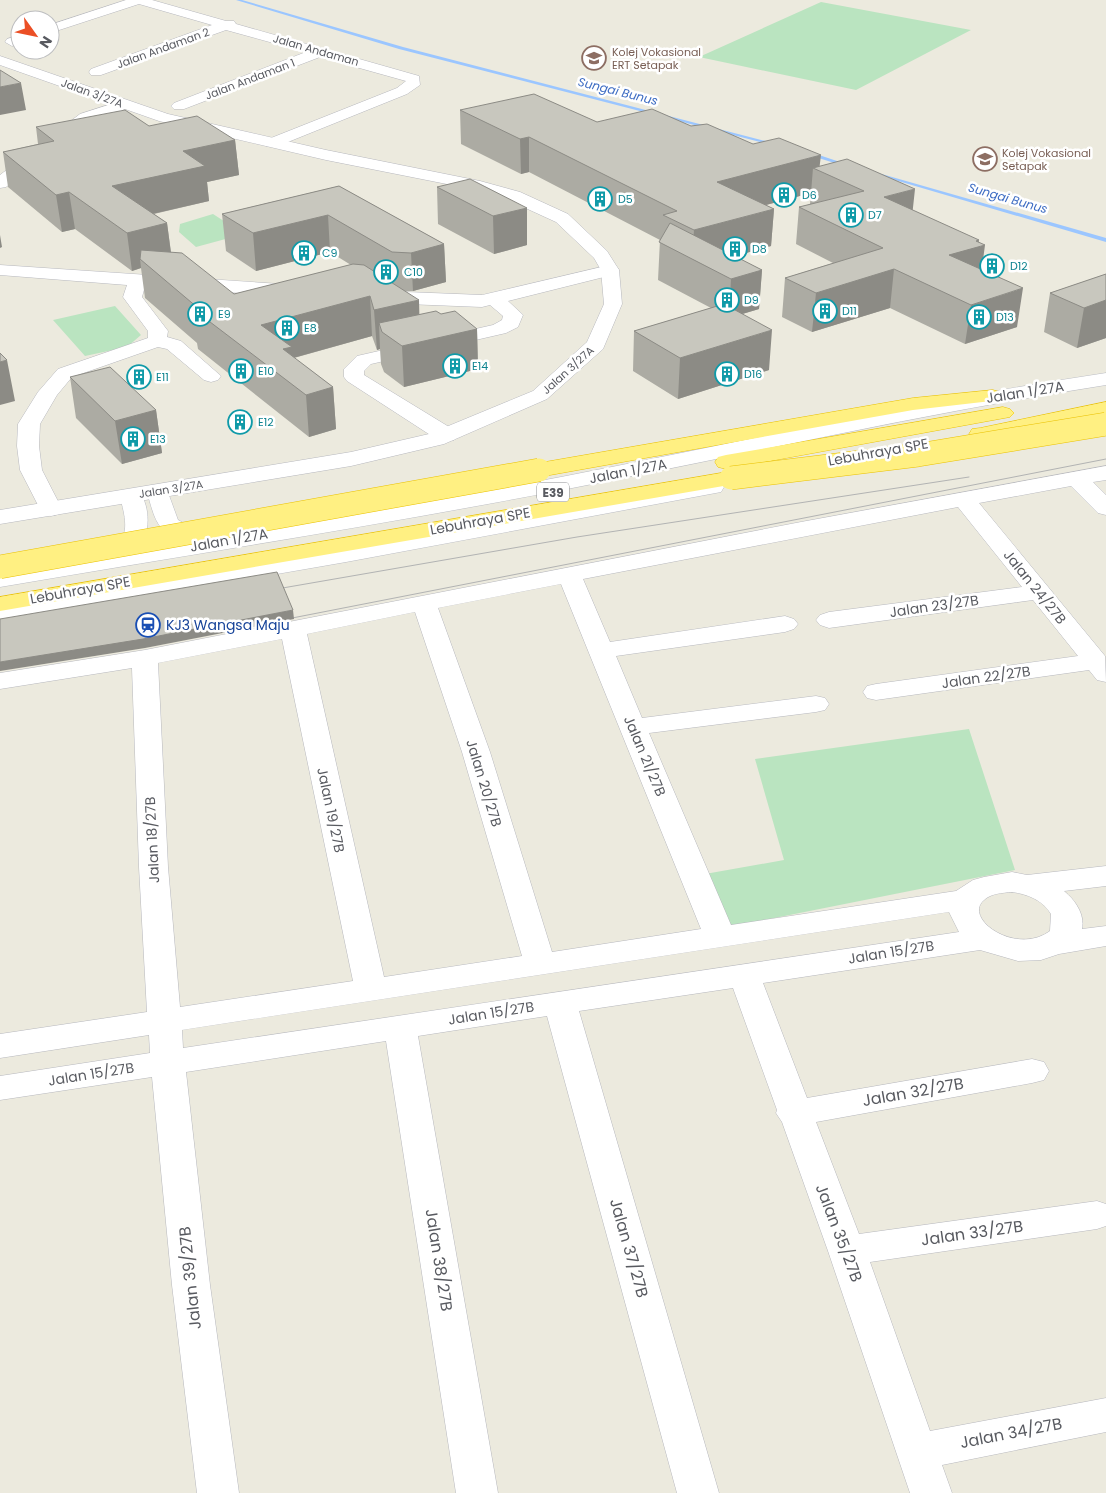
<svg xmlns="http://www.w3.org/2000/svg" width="1106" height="1493" font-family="Poppins,sans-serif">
<rect width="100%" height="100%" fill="#eceade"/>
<path fill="#bae4c0" d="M821 2 971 30 856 90 699 57Z
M213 214 244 234 196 247 179 232 180 224Z
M115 306 141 335 127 347 85 356 53 320Z
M969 729 1015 870 725 928 705 874 784 860 755 759Z"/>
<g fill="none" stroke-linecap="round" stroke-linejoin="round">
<path fill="#9bc6ff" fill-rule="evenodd" d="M236 0H242L403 47 777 144 772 145 399 49Z
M809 153H813L849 165 844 166 809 155Z
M871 171 1106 238V242L871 173Z"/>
<g stroke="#b7b8be" stroke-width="1">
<path id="minor" d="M126 0H152L226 21H234L236 24 419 76 420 85 407 94 278 146H266L264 143 266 140 397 88 406 81 320 57 184 109H174L171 106 174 103 306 52 226 30 101 75H91L89 72 91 69 212 25 139 4 50 33V25Z
M20 35V44L12 46 5 42 7 39Z
M124 100 132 105 129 108 90 120 6 187 0 188V175L80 114Z
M0 265 295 285 302 287 304 291 302 295 295 297 145 286 142 297 168 331 167 337 181 341 221 376 218 380 211 382 204 380 167 349 158 347 72 377 57 395 40 424 39 446 42 470 62 509 59 514 51 516 43 514 40 509 20 470 17 446 18 424 38 392 58 369 148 338V331L123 297 127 285 0 275Z
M610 265 616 266 619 270 616 274 508 301 523 315 518 327 506 333 371 364 364 371V375L454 430 457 435 454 440 446 441 438 440 347 381 344 377V369L357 356 493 325 502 320 503 316 490 305 482 307 381 303 374 301 372 297 374 293 381 291 482 295Z
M1106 466V480L1093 482 1106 495V515L1098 513 1071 486 979 503 1105 656 1106 682 1097 680 1089 670 876 700 867 698 863 692 867 686 876 684 1078 656 1033 600 829 628 820 625 816 620 820 615 829 612 1022 587 958 507 583 579 610 642 785 616 794 619 798 624 794 629 785 632 616 656 642 718 816 696 825 698 829 704 825 710 816 712 649 733 731 925 956 891 973 880 984 877 1012 872 1027 875 1106 866V886L1064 891C1075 900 1085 914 1082 929L1106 926V946L1059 954 1041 960 1018 961 980 950 763 983 807 1098 1032 1059 1044 1062 1049 1071 1044 1080 1032 1083 816 1122 859 1234 1097 1201 1106 1204V1226L1097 1229 870 1262 930 1431 1106 1398V1432L942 1465 952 1493H910L828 1251 782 1122 776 1113 777 1110 733 988 579 1011 719 1493H677L547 1016 418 1036 498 1493H456L386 1041 186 1072 210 1285 239 1493H197L172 1285 152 1077 0 1100V1076L150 1053 149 1035 0 1058V1034L147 1012 139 867 132 668 0 689V673L145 650 801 522ZM561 584 701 929 552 952 490 752 438 608ZM415 612 462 752 522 956 384 977 307 634ZM282 639 353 981 180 1007 168 867 158 663ZM1012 892C1027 894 1043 900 1051 914L1050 931C1016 956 964 919 983 901 991 893 1002 893 1012 892ZM949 912 959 932 183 1048 182 1030Z"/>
</g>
<g stroke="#b7b8be" stroke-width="1">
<path id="tertiary" d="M0 56 168 114 326 150 480 181 520 192 568 214 607 251 619 270 622 304 603 349 547 399 444 444 351 466 0 524V510L351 452 429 434 533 391 587 342 604 304 601 270 594 258 556 222 508 200 477 190 326 160 159 121 0 65Z"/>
</g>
<g stroke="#babcc3" stroke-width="1">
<path id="secondary" d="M1106 373V385C924 413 743 455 562 490 376 526 187 555 0 587V573L101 555C105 550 112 548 118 543 131 532 123 510 120 496L123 491 131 489 139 491C151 508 150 533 139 549L186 541C156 533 155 519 147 492L150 487 158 485 166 487 178 520 195 529 213 533 215 536C330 516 446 499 561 477 742 442 923 400 1106 373Z
M713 480 721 482 724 487 721 492 346 562 0 622V608L346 548Z"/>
</g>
<g stroke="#eac100" stroke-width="1">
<path id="motorway" d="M993 390 1000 392 1003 396 1000 400 913 410 539 477 531 475 528 470 531 465 539 463 913 398Z
M1106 402V414L980 440 972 439 969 434 972 429 980 428Z
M1003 407 1010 409 1014 413 1010 417 726 469 718 467 715 462 718 457 726 455Z
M756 467 764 469 767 474 764 479 0 611V597Z"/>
</g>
<use href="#minor" fill="#fff" fill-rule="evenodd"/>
<use href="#tertiary" fill="#fff" fill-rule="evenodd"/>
<use href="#secondary" fill="#fff" fill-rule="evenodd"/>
<use href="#motorway" fill="#fff082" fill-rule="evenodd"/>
<path stroke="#b2b3b3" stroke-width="1" d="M271 590 577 537 969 477
M282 620 1106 459"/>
<g stroke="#eac100" stroke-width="24" stroke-linecap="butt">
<path id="motorway-bridge" d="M731 478 918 455 1106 424
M0 567 539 470"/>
</g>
<use href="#motorway-bridge" stroke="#fff082" stroke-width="23"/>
</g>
<path fill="#acaba3" d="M460 110 597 122 691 126 753 144 820 166 979 242 982 270 1017 327 965 344 890 308 812 332 782 317 785 278 833 263 796 244 799 207 811 204H810L811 193 766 205 774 209 771 246 734 256 762 270 759 309 742 314 769 370 678 399 633 371 634 331 711 308 658 280 660 240 529 172 521 174 461 144Z
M149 126 235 140 239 175 207 182 209 201 154 214 167 223 171 252 234 294 351 265 330 252 256 271 226 251 222 214 339 186 444 244 446 282 413 291H404L419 314H441L477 329 478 369 404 387 384 372 381 364 380 349 377 350 372 336 294 358 333 387 336 429 309 437 198 349 197 343 145 298 141 268 132 271 75 229 62 232 8 187 3 152 38 144 36 127Z
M437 187 527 208V245L494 254 438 224Z
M1106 274V338L1077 348 1044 332 1050 293Z
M70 377 156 410 162 453 122 464 76 418Z"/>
<path fill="#8c8b85" d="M21 83 26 110 0 115V87Z
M529 137V172L521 174 520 139Z
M235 140 239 175 207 182 209 201 117 222 112 186 183 151Z
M821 155 819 171 813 168 811 193 716 218 717 182Z
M915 189 911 226 884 197Z
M69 192 75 229 62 232 56 195Z
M527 208V245L494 254 493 216Z
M774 209 771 246 704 265 692 259 694 230Z
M328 215 330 252 256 271 253 233Z
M167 223 172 261 140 259 141 268 132 271 127 233Z
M0 235 2 247 0 248Z
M979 240 978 247 985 245 980 283 945 293 949 255Z
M444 244 446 282 413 291 411 253Z
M894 269 890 308 812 332 816 293Z
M762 270 759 309 729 318 731 279Z
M1023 288 1017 327 965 344 971 305Z
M370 296 372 336 293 358 286 379 261 325Z
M419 300 420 340 379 323 380 349 377 350 374 310Z
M1106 300V338L1077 348 1084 308Z
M477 329 478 369 404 387 402 346Z
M772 330 769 370 678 399 680 358Z
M7 360 15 401 0 405V362Z
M333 387 336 429 309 437 306 395Z
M156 410 162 453 122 464 115 421Z
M293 610 294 619 145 648 0 671V662Z"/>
<path fill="#c8c7be" stroke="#8c8b85" d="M0 70 21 83 0 87Z
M534 94 597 122 652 109 691 126 707 124 753 144 779 138 821 155 717 182 774 209 694 230 663 215 677 211 529 137 520 139 460 110Z
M125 110 149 126 197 116 235 140 183 151 205 166 112 186 167 223 127 233 69 192 56 195 3 152 54 141 36 127Z
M847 159 915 189 884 197 979 240 976 241 985 245 949 255 1023 288 971 305 894 269 816 293 785 278 883 248 799 207 864 191 813 168Z
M470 179 527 208 493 216 437 187Z
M339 186 444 244 411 253 392 252 328 215 253 233 222 214Z
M670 223 762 270 731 279 659 242Z
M141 250 182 253 234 294 353 264 364 265 419 300 374 310 370 296 261 325 292 347 283 349 333 387 306 395 193 309 198 308 140 259Z
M1106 274V300L1084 308 1050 293Z
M724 304 772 330 680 358 634 331Z
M436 311 441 314 455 311 477 329 402 346 382 332 379 323Z
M0 353 7 360 0 362Z
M110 367 156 410 115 421 70 377Z
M277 572 293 610 143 639 0 662V619Z"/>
<defs>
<g id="university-ring" transform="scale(1.25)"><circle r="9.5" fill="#fff" stroke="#8d6e63" stroke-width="1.5"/><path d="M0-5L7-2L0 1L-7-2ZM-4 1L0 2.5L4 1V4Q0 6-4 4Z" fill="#8d6e63"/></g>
<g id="school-ring" transform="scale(1.25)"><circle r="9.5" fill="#fff" stroke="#8d6e63" stroke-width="1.5"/><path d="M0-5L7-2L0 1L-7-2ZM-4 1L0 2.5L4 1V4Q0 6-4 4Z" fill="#8d6e63"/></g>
<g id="building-ring" transform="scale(1.25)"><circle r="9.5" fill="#fff" stroke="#0f9aa8" stroke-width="1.5"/><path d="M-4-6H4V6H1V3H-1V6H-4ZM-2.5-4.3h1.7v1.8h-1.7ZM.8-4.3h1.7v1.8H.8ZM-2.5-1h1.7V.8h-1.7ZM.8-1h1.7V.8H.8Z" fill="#0f9aa8"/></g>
<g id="station-ring" transform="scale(1.25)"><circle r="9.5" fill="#fff" stroke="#1a4fb4" stroke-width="1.5"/><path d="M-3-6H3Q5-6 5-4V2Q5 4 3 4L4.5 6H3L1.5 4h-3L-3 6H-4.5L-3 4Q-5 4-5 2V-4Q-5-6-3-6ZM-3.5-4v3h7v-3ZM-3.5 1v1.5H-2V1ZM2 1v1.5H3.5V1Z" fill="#1a4fb4"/></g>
</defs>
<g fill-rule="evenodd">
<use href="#university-ring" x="594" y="58"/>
<use href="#school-ring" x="985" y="159"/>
<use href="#building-ring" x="784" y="195"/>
<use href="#building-ring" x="600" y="199"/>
<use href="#building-ring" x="851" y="215"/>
<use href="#building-ring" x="735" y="249"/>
<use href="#building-ring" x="304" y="253"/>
<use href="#building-ring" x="992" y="266"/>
<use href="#building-ring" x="386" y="272"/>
<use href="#building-ring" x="727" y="300"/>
<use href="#building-ring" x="825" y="311"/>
<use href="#building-ring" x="200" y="314"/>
<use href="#building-ring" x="979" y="317"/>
<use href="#building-ring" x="287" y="328"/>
<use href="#building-ring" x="455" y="366"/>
<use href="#building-ring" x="241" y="371"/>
<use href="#building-ring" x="727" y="374"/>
<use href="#building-ring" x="139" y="377"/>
<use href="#building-ring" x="240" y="422"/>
<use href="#building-ring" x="133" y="439"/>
<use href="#station-ring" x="148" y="625"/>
</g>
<g text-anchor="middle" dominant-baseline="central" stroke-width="5" stroke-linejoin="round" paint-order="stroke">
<g font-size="11" fill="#585a60" stroke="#fff">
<text transform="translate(163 48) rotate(-20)">Jalan Andaman 2</text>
<text transform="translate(316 50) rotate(16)">Jalan Andaman</text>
<text transform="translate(250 79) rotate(-21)">Jalan Andaman 1</text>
<text transform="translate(92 93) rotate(20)">Jalan 3/27A</text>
<text transform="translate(568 370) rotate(-42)">Jalan 3/27A</text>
<text transform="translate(171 489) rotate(-9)">Jalan 3/27A</text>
</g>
<g font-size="11" fill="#785e54" stroke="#fff" text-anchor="start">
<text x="612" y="52">Kolej Vokasional<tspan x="612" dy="13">ERT Setapak</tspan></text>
<text x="1002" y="153">Kolej Vokasional<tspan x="1002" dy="13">Setapak</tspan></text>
</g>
<g font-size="11" fill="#0d838f" stroke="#fff" text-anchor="start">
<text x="802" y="195">D6</text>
<text x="618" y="199">D5</text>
<text x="868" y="215">D7</text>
<text x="752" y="249">D8</text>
<text x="322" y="253">C9</text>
<text x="1010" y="266">D12</text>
<text x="404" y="272">C10</text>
<text x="744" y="300">D9</text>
<text x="842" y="311">D11</text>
<text x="218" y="314">E9</text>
<text x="996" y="317">D13</text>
<text x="304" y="328">E8</text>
<text x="472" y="366">E14</text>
<text x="258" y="371">E10</text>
<text x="744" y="374">D16</text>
<text x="156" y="377">E11</text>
<text x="258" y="422">E12</text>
<text x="150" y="439">E13</text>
</g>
<g font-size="12" font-style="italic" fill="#3d6cc3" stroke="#fff">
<text transform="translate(618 91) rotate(14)">Sungai Bunus</text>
<text transform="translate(1008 198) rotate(16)">Sungai Bunus</text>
</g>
<rect fill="#fff" stroke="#8a8c90" stroke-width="1" x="537" y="482.5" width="32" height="19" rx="4"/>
<g font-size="12" font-weight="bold" fill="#585a60">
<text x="553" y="492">E39</text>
</g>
<g font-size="14" fill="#585a60" stroke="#fff">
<text transform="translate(1025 392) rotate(-9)">Jalan 1/27A</text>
<text transform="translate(878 452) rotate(-10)">Lebuhraya SPE</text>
<text transform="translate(628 471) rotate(-11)">Jalan 1/27A</text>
<text transform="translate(480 521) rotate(-10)">Lebuhraya SPE</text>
<text transform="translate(229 540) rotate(-10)">Jalan 1/27A</text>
<text transform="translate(1035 587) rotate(51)">Jalan 24/27B</text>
<text transform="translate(80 590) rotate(-10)">Lebuhraya SPE</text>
<text transform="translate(934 606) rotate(-8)">Jalan 23/27B</text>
<text transform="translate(986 677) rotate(-8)">Jalan 22/27B</text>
<text transform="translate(645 756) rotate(67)">Jalan 21/27B</text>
<text transform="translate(484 783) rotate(73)">Jalan 20/27B</text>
<text transform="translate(331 810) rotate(78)">Jalan 19/27B</text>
<text transform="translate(152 840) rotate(-93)">Jalan 18/27B</text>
<text transform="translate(891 952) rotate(-9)">Jalan 15/27B</text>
<text transform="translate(491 1013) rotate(-9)">Jalan 15/27B</text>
<text transform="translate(91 1074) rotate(-9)">Jalan 15/27B</text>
</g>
<g font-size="14" fill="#164399" stroke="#fff" text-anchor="start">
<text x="166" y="625">KJ3 Wangsa Maju</text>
</g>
<g font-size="16" fill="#585a60" stroke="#fff">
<text transform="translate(913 1092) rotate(-10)">Jalan 32/27B</text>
<text transform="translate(839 1233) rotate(69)">Jalan 35/27B</text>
<text transform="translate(972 1233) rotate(-8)">Jalan 33/27B</text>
<text transform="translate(629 1248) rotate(74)">Jalan 37/27B</text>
<text transform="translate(439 1260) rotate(81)">Jalan 38/27B</text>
<text transform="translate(190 1278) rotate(-96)">Jalan 39/27B</text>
<text transform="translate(1011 1433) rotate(-11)">Jalan 34/27B</text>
</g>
</g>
<g transform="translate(35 35) rotate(123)"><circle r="24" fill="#ffffff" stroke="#bcbdbf"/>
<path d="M0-4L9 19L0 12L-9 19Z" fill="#eb4f25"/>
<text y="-8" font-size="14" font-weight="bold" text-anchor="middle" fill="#585a60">N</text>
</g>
</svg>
